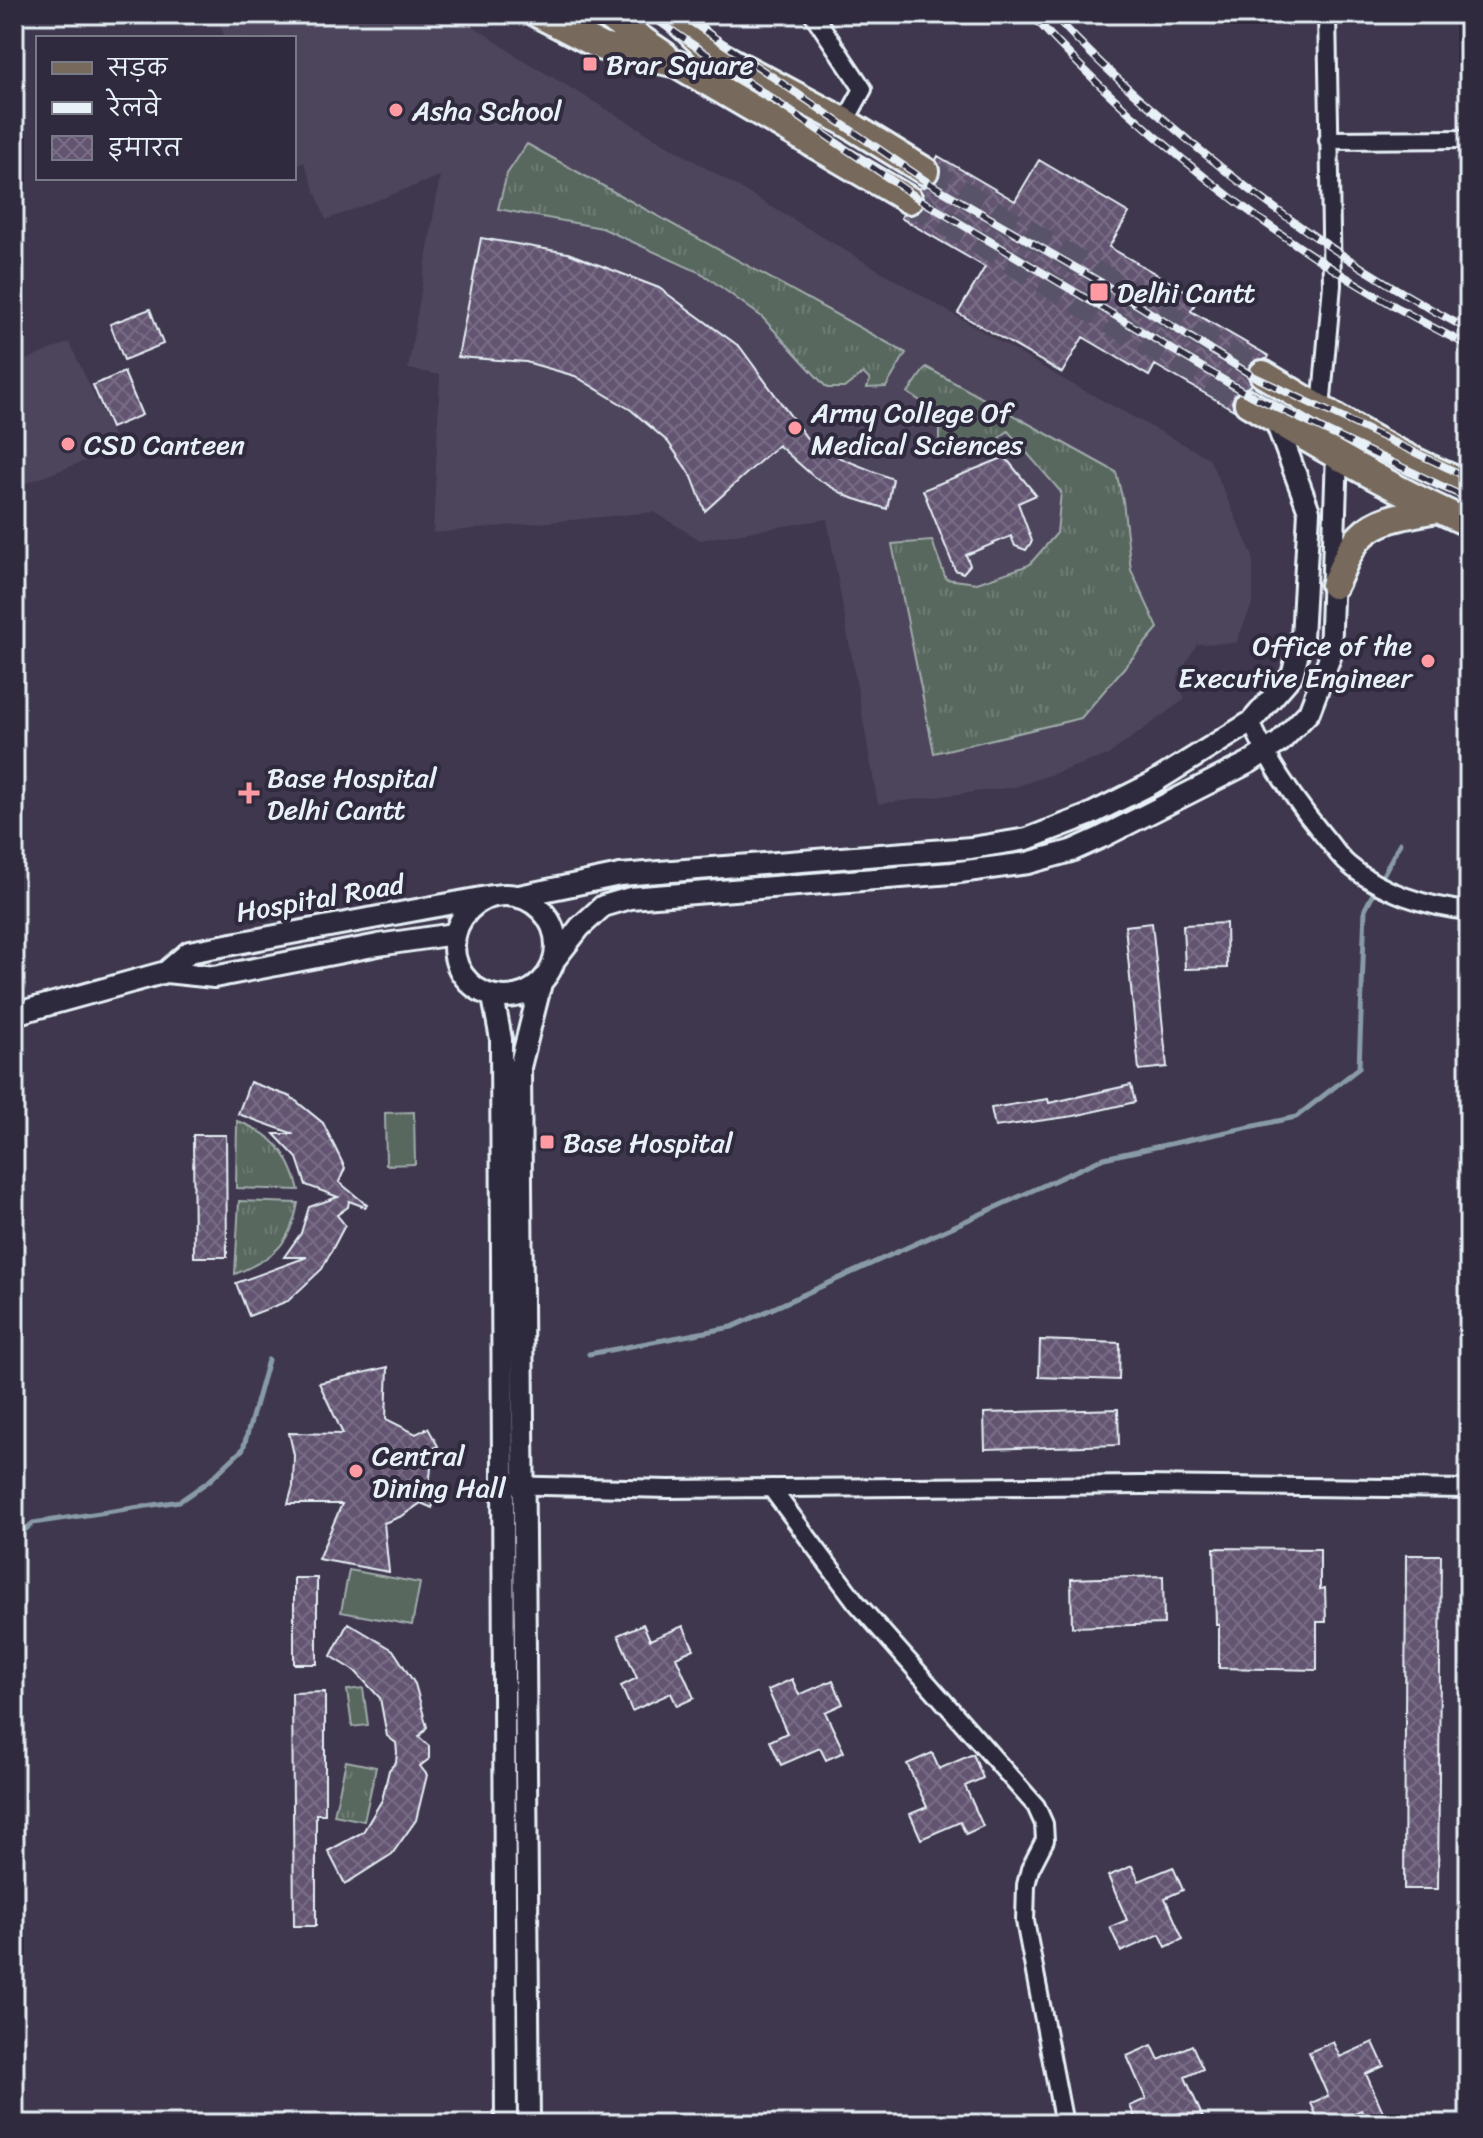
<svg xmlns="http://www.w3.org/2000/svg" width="1483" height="2138" font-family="Sriracha,'Playpen Sans Deva',sans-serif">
<defs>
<pattern id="grass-tufts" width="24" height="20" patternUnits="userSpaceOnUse" patternTransform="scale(2)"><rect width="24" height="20" fill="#58675e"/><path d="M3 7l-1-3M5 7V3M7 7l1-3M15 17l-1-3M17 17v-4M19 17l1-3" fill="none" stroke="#707d76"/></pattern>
<pattern id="building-cross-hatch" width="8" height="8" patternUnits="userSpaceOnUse" patternTransform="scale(2)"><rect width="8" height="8" fill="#635571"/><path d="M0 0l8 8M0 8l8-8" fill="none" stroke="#796e86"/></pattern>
</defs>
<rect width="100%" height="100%" fill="#3f374d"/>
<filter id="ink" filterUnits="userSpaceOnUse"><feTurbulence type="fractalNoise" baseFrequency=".0125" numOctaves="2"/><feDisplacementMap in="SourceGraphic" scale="16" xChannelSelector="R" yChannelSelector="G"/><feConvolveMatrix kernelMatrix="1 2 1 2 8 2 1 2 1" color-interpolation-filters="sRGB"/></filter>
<g filter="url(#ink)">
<path fill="#4d445b" d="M216 14H456L520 58 1063 379 1209 458 1253 556V602L1236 643 1197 644 1177 679 1185 699 1108 755 1015 787 878 804 827 519 700 540 654 512 433 533 440 375 408 369 440 176 326 220 304 162 294 166V38H225Z
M69 342 119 448 14 488V365Z"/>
<path fill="url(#grass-tufts)" stroke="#a0acab" stroke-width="2" d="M527 144 906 353 886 387 867 388 870 380 863 373 844 388H827L762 317 703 274 602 228 498 209 507 174Z
M926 367 1116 472 1123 501 1131 570 1158 628 1081 718 934 753 892 544 932 541 946 579 977 583 1029 565 1057 533 1061 492 1008 431 985 449 962 458 939 449V413L908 393Z
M237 1121C274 1134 289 1153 299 1190L236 1188Z
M239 1201 298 1203C290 1245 274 1258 235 1274Z
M346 1761 376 1767 364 1821 334 1815Z"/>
<path fill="#58675e" stroke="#a0acab" stroke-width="2" d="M414 1112 415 1164 386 1165 385 1113Z
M349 1570 420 1583 412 1625 341 1612Z
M363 1688 368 1725 352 1727 347 1690Z"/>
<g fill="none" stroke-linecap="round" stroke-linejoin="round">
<path stroke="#889ba6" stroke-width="5" d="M589 1354 732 1327 1104 1158 1296 1117 1359 1068 1365 909 1400 843
M14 1539 33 1523 180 1501 209 1481 243 1449 268 1360"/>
</g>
<path fill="url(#building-cross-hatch)" stroke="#e8f1f8" stroke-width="2" d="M938 156 1015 201 1039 160 1129 213 1109 247 1198 298 1191 311 1269 356 1267 359 1256 360 1250 365 1247 374 1252 385 1235 394 1232 402 1234 410 1155 365 1149 376 1083 337 1062 373 958 313 985 267 901 218 903 214H916L922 209 925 199 919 188 932 185 939 179 941 171 936 160Z
M481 238 568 253 659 288 740 347 809 441 814 436 840 458 893 479 887 509 849 497 814 477 778 445 705 511 692 477 668 442 631 410 575 376 526 362 458 357Z
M150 309 163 344 124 360 110 324Z
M124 372 142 415 111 428 93 385Z
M1005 457 1036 495 1018 503 1032 541 1026 550 1015 546 1011 536 966 555 970 565 963 573 955 570 923 490Z
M1152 923 1167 1067 1139 1070 1125 926Z
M1226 923 1227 968 1185 969 1183 925Z
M250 1082 291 1097 323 1123 345 1168 339 1182 367 1205 365 1207 349 1201 348 1207 337 1215 345 1225 322 1269 288 1301 249 1316 236 1283 307 1257H284L301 1233 309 1207 338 1197 306 1185 297 1158 274 1134H294L238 1114Z
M1131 1085 1135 1102 1074 1116 995 1127 991 1108 1048 1099 1049 1103Z
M193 1135H226L227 1257H194Z
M1040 1340 1120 1343 1119 1380 1039 1377Z
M388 1367 386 1419 416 1434 428 1428 438 1446 428 1451 431 1468 429 1487 439 1491 432 1508 421 1503 402 1516 384 1523 389 1572 318 1559 342 1504H288L293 1486 294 1455 289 1433 343 1434 319 1383Z
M1118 1409 1119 1445 985 1449 984 1413Z
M1214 1548 1320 1549V1589L1325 1588 1326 1622H1317V1670L1219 1668V1624H1216Z
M1406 1555H1441L1438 1889H1404Z
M1163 1576 1164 1624 1072 1627 1071 1579Z
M294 1578H317V1664H294Z
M348 1623 393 1650 415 1684 427 1727 419 1737 429 1746V1759L420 1766 427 1775 416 1820 392 1854 345 1884 328 1851 363 1832 382 1800 389 1770 396 1762 397 1752 396 1743 387 1736 380 1698 355 1671 331 1656Z
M643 1624 650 1640 683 1626 694 1649 676 1657 694 1698 677 1706 671 1693 632 1711 621 1686 637 1678 618 1635Z
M792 1679 799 1695 833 1680 843 1704 825 1712 844 1752 826 1760 820 1748 781 1765 770 1741 787 1733 768 1690Z
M325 1692V1814H316V1926H294L292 1693Z
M932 1753 939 1769 973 1754 983 1778 965 1786 983 1826 966 1834 960 1822 921 1839 910 1814 927 1807 907 1764Z
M1132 1866 1139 1881 1173 1867 1183 1890 1165 1898 1183 1939 1166 1947 1160 1934 1121 1952 1110 1927 1127 1920 1108 1876Z
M1333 2042 1340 2057 1373 2042 1384 2066 1366 2074 1384 2114 1367 2122 1361 2110 1330 2124H1320L1311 2103 1328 2096 1309 2052Z
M1152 2045 1159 2060 1192 2045 1203 2069 1185 2077 1203 2118 1185 2124 1180 2113 1156 2124H1138L1130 2106 1146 2099 1127 2056Z"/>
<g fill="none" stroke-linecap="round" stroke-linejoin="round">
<path stroke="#585367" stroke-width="26" stroke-dasharray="26 13" stroke-linecap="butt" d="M925 171 1263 374
M909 200 1248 403"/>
<g stroke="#e8f1f8" stroke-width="22">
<path id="minor" d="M813 14 863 89 845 122
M1328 140 1469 139
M1321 409 1332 285 1327 14
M1251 722C1269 764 1295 801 1324 836 1332 845 1339 857 1349 865 1380 892 1428 907 1469 911
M502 1485 669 1489 1142 1485 1469 1489
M771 1488 856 1602 1036 1806 1044 1824 1045 1840 1030 1869 1026 1885 1025 1921 1064 2124"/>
</g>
<g stroke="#e8f1f8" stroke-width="26">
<path id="tertiary" d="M454 946a51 51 0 1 1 102 0a51 51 0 1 1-102 0Z
M519 896 620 875 971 848 1027 839 1089 815 1151 784 1251 722 1292 675 1302 638 1309 511 1275 419
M555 959 580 927 603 906 630 898 952 873 1028 863 1071 851 1102 837 1250 762 1280 742 1309 712 1330 657 1337 454
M166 972 189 952 492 896
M493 997 501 1039 506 2124
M14 1014 166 972 214 977 378 945 454 934
M529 2124 520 1067 541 983"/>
</g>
<g stroke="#e8f1f8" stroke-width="32">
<path id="primary" d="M538 14 602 47 677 64 909 200
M604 14 664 55
M671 14 708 49 845 122 925 171
M1263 374C1328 413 1398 458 1469 485
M1248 403C1320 446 1393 490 1469 523
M1334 585C1342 570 1348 548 1361 536 1379 517 1412 514 1437 509"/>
</g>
<use href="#minor" stroke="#2f2a3d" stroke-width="16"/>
<use href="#tertiary" stroke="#2f2a3d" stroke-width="20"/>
<use href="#primary" stroke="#77695c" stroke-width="26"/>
<g stroke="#e8f1f8" stroke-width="8">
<path id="rail" d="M648 14 919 199 1242 391 1469 499
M680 14 929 183 1102 283 1253 376 1469 478
M1031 14C1154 150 1306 265 1469 346
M1053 14C1088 53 1128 89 1168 123 1261 204 1360 272 1469 330"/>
</g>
<use href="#rail" stroke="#2f2a3d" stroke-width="5" stroke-dasharray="15" stroke-linecap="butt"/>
</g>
</g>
<g fill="#ff9aa2" stroke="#2f2a3d" stroke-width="3">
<rect x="582" y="56" width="16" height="16" rx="4"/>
<circle cx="396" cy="110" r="8"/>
<rect x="1089" y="282" width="20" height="20" rx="4"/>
<circle cx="795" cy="428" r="8"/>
<circle cx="68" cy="444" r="8"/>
<circle cx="1428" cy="661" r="8"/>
<path d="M245 781h8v8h8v8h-8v8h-8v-8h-8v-8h8z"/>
<rect x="539" y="1134" width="16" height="16" rx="4"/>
<circle cx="356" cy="1471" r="8"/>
</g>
<g text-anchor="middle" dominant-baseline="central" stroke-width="8" stroke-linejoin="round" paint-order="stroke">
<g font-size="28" fill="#e8f1f8" stroke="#2f2a3d" text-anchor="start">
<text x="606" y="64">Brar Square</text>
<text x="412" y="110">Asha School</text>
<text x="1117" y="292">Delhi Cantt</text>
<text x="811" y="412">Army College Of<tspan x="811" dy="32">Medical Sciences</tspan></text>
<text x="84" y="444">CSD Canteen</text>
<text x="1412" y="645" text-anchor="end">Office of the<tspan x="1412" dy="32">Executive Engineer</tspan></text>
<text x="267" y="777">Base Hospital<tspan x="267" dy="32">Delhi Cantt</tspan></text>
<text x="563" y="1142">Base Hospital</text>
<text x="372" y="1455">Central<tspan x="372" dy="32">Dining Hall</tspan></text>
</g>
<g font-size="28" fill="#e8f1f8" stroke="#2f2a3d">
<text transform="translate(320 898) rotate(-10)">Hospital Road</text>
</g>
</g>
<rect width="1483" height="2138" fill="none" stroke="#2f2a3d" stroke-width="48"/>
<rect x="24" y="24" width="1435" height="2090" fill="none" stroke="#e8f1f8" stroke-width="3" filter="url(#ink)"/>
<rect x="36" y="36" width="260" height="144" fill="#2f2a3d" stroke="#797a88" stroke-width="2"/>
<rect x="52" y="62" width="40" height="12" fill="#77695c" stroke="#797a88" stroke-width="2"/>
<text x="108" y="76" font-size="24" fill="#e8f1f8">सड़क</text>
<rect x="52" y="102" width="40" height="12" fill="#e8f1f8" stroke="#797a88" stroke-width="2"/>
<text x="108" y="116" font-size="24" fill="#e8f1f8">रेलवे</text>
<rect x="52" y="136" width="40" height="24" fill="url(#building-cross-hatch)" stroke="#797a88" stroke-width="2"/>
<text x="108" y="156" font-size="24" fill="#e8f1f8">इमारत</text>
</svg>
